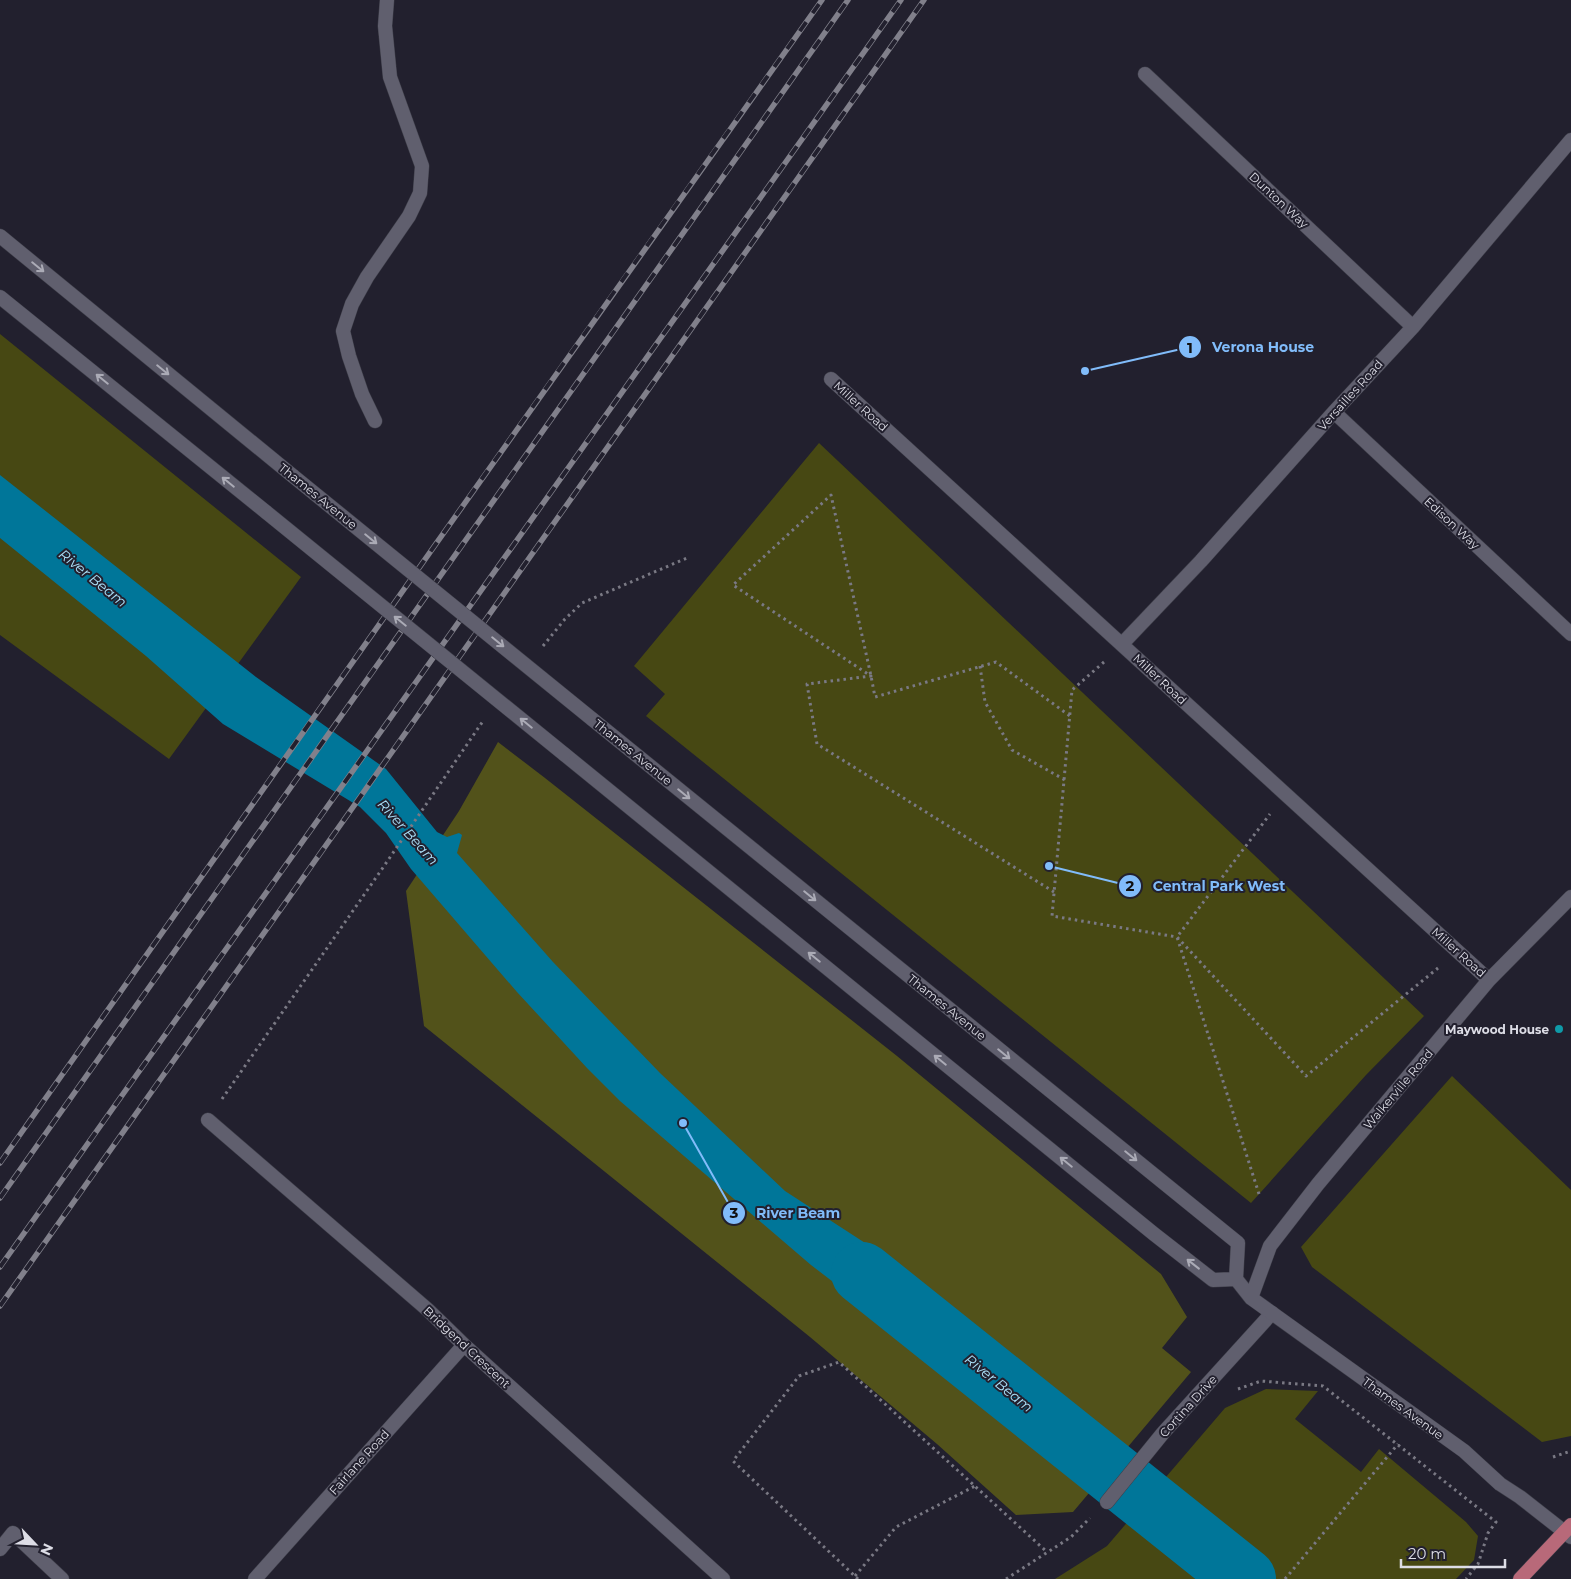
<svg xmlns="http://www.w3.org/2000/svg" width="1571" height="1579" font-family="Montserrat,sans-serif">
<rect width="100%" height="100%" fill="#22202e"/>
<path fill="#474813" d="M0 334 301 577 169 759 0 635Z
M819 443 1424 1016 1366 1075 1251 1203 646 716 665 694 634 666Z
M1452 1076 1571 1190V1436L1542 1442 1312 1267 1301 1247Z
M1266 1389 1318 1391 1295 1419 1361 1472 1379 1449 1466 1522 1478 1536 1474 1560 1456 1579H1055L1107 1546 1225 1408Z"/>
<path fill="#52521a" d="M498 742 545 778 897 1056 1161 1274 1187 1317 1162 1348 1191 1372 1073 1512 1016 1515 937 1444 810 1337 424 1026 406 891 459 811Z"/>
<path fill="#007699" d="M0 475 256 677 386 769 437 832 447 837 459 833 462 835 457 853 553 962 660 1073 785 1191 896 1263 921 1284 942 1308 918 1347 811 1265 620 1101 587 1068 517 992 411 869 386 833 360 807 223 724 146 656 0 538Z"/>
<g fill="none" stroke-linecap="round" stroke-linejoin="round">
<path stroke="#007699" stroke-width="62" d="M862 1273 1245 1579"/>
<g stroke="#3d3d48" stroke-width="15">
<path id="service" d="M375 421 362 394 349 356 343 331 352 304 367 277 409 216 420 193 422 166 390 77 385 26 387 0
M1107 1502 1163 1433 1272 1313"/>
</g>
<g stroke="#3d3d48" stroke-width="15">
<path id="minor" d="M1145 74 1413 327
M0 236 293 476
M0 297 266 512
M831 379 1489 980
M1334 412 1571 634
M1122 644 1201 561 1334 412 1413 327 1571 140
M592 719 1238 1243 1236 1279 1251 1298 1464 1451 1500 1484 1520 1497 1571 1537
M564 754 1154 1234 1213 1280 1236 1279
M208 1120 428 1310 464 1345 723 1579
M1251 1298 1270 1246 1318 1184 1489 980 1571 897
M0 1549 13 1533 62 1579
M255 1579 464 1345"/>
</g>
<g stroke="#3d3d48" stroke-width="15">
<path id="primary" d="M1520 1579 1571 1525"/>
</g>
<path stroke="#7a7984" stroke-width="3" stroke-dasharray="2.5 4" stroke-linecap="butt" d="M543 646 565 619 582 603 687 558
M1104 662 1072 690 1052 916 1177 937 1306 1076 1438 968
M980 666 985 702 1012 750 1065 780
M1054 892 817 744 807 684 871 676 733 585 831 495 871 676 875 697 996 662 1070 716
M222 1099 382 869 483 721
M1259 1194 1177 937 1270 814
M1238 1389 1261 1381 1323 1386 1496 1522 1488 1533 1478 1564 1466 1579
M1553 1457 1571 1451
M855 1576 896 1527 975 1486
M858 1579 733 1461 799 1376 839 1362 1047 1552
M1006 1579 1071 1537 1090 1518
M1285 1579 1398 1444"/>
<use href="#service" stroke="#605f6e" stroke-width="14"/>
<use href="#minor" stroke="#605f6e" stroke-width="14"/>
<use href="#primary" stroke="#b86979" stroke-width="14"/>
<g stroke="#81808b" stroke-width="5.5">
<path id="rail" d="M0 1163C273 775 546 386 822 0
M0 1198 848 0
M0 1267 901 0
M0 1306 924 0"/>
</g>
<use href="#rail" stroke="#22202e" stroke-width="4" stroke-dasharray="11" stroke-linecap="butt"/>
<g stroke="#3d3d48" stroke-width="15" stroke-linecap="butt">
<path id="minor-bridge" d="M293 476 592 719
M266 512 564 754"/>
</g>
<use href="#minor-bridge" stroke="#605f6e" stroke-width="14"/>
</g>
<defs><path id="oneway-shaft" d="M-6 0H5M1.5-3L5.5 0L1.5 3" fill="none" stroke-width="1.6" stroke-linecap="round" stroke-linejoin="round" transform="scale(1.25)"/></defs>
<g stroke="#ababb6">
<use href="#oneway-shaft" transform="translate(38 267) rotate(39)"/>
<use href="#oneway-shaft" transform="translate(163 370) rotate(39)"/>
<use href="#oneway-shaft" transform="translate(102 379) rotate(-141)"/>
<use href="#oneway-shaft" transform="translate(228 482) rotate(-141)"/>
<use href="#oneway-shaft" transform="translate(371 539) rotate(39)"/>
<use href="#oneway-shaft" transform="translate(400 621) rotate(-141)"/>
<use href="#oneway-shaft" transform="translate(498 642) rotate(39)"/>
<use href="#oneway-shaft" transform="translate(526 723) rotate(-141)"/>
<use href="#oneway-shaft" transform="translate(684 794) rotate(39)"/>
<use href="#oneway-shaft" transform="translate(810 896) rotate(39)"/>
<use href="#oneway-shaft" transform="translate(814 957) rotate(-141)"/>
<use href="#oneway-shaft" transform="translate(1004 1054) rotate(39)"/>
<use href="#oneway-shaft" transform="translate(940 1060) rotate(-141)"/>
<use href="#oneway-shaft" transform="translate(1131 1156) rotate(39)"/>
<use href="#oneway-shaft" transform="translate(1066 1162) rotate(-141)"/>
<use href="#oneway-shaft" transform="translate(1193 1264) rotate(-142)"/>
</g>
<circle fill="#0f9aa8" stroke="#22202e" stroke-width="2" cx="1559" cy="1029" r="5"/>
<g text-anchor="middle" dominant-baseline="central" stroke-width="4" stroke-linejoin="round" paint-order="stroke">
<g font-size="12" fill="#dddde6" stroke="#22202e">
<text transform="translate(1279 200) rotate(43)">Dunton Way</text>
<text transform="translate(1350 395) rotate(-48)">Versailles Road</text>
<text transform="translate(861 406) rotate(42)">Miller Road</text>
<text transform="translate(318 496) rotate(39)">Thames Avenue</text>
<text transform="translate(1452 523) rotate(43)">Edison Way</text>
<text transform="translate(1160 679) rotate(43)">Miller Road</text>
<text transform="translate(633 752) rotate(39)">Thames Avenue</text>
<text transform="translate(1459 952) rotate(42)">Miller Road</text>
<text transform="translate(947 1007) rotate(39)">Thames Avenue</text>
<text transform="translate(1398 1089) rotate(-50)">Walkerville Road</text>
<text transform="translate(467 1347) rotate(43)">Bridgend Crescent</text>
<text transform="translate(1188 1406) rotate(-48)">Cortina Drive</text>
<text transform="translate(1403 1408) rotate(36)">Thames Avenue</text>
<text transform="translate(359 1462) rotate(-48)">Fairlane Road</text>
</g>
<g font-size="12" font-weight="bold" fill="#dddde6" stroke="#22202e" text-anchor="end">
<text x="1549" y="1029">Maywood House</text>
</g>
<g font-size="14" font-style="italic" fill="#abe0f8" stroke="#22202e">
<text transform="translate(93 578) rotate(39)">River Beam</text>
<text transform="translate(408 832) rotate(48)">River Beam</text>
<text transform="translate(999 1383) rotate(39)">River Beam</text>
</g>
</g>
<path fill="none" stroke="#81bcfa" stroke-width="2" d="M1085 371L1190 347M1049 866L1130 886M683 1123L734 1213"/>
<g fill="#81bcfa" stroke="#22202e" stroke-width="2">
<circle cx="1085" cy="371" r="5"/>
<circle cx="1049" cy="866" r="5"/>
<circle cx="683" cy="1123" r="5"/>
<circle cx="1190" cy="347" r="12"/>
<circle cx="1130" cy="886" r="12"/>
<circle cx="734" cy="1213" r="12"/>
</g>
<g font-size="15" text-anchor="middle" font-weight="bold" fill="#111">
<text x="1190" y="353">1</text>
<text x="1130" y="891">2</text>
<text x="734" y="1218">3</text>
</g>
<g font-size="14" text-anchor="middle" font-weight="bold" fill="#81bcfa" stroke="#22202e" stroke-width="4" stroke-linejoin="round" paint-order="stroke">
<text x="1263" y="352">Verona House</text>
<text x="1219" y="891">Central Park West</text>
<text x="798" y="1218">River Beam</text>
</g>
<g transform="translate(35 1544) rotate(115)" stroke="#22202e" stroke-width="4" paint-order="stroke">
<path d="M0-4L9 19L0 12L-9 19Z" fill="#dddde6"/>
<text y="-8" font-size="14" font-weight="bold" text-anchor="middle" fill="#dddde6">N</text>
</g>
<path d="M1401 1559v8h104v-8" fill="none" stroke="#dddde6" stroke-width="2.5"/>
<text x="1408" y="1559" font-size="15" fill="#dddde6" stroke="#22202e" stroke-width="4" paint-order="stroke">20 m</text>
</svg>
